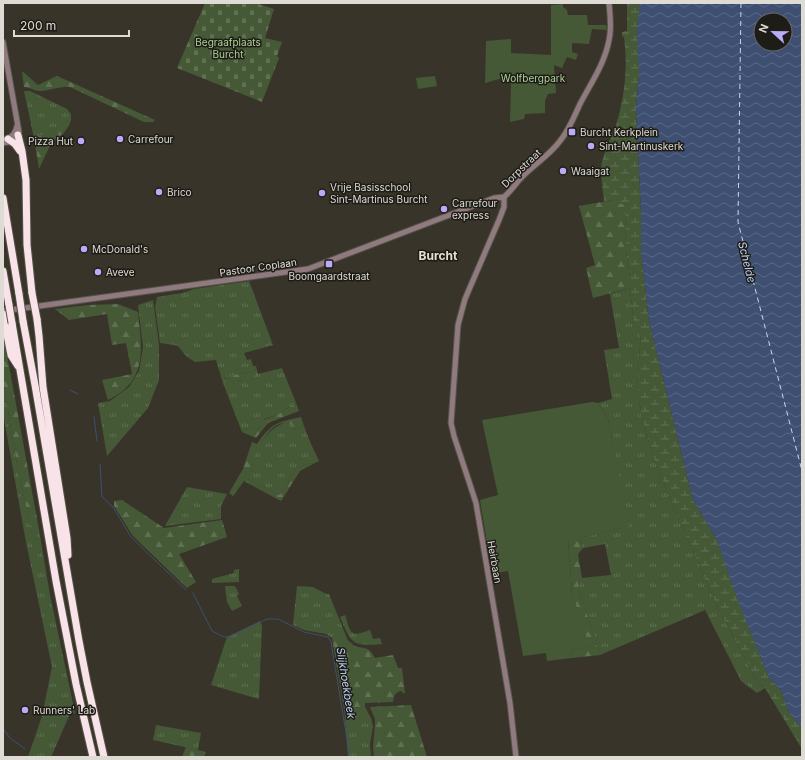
<svg xmlns="http://www.w3.org/2000/svg" width="805" height="760" font-family="Inter,sans-serif">
<defs>
<pattern id="grass-tufts" width="24" height="20" patternUnits="userSpaceOnUse"><rect width="24" height="20" fill="#455937"/><path d="M3 7l-1-3M5 7V3M7 7l1-3M15 17l-1-3M17 17v-4M19 17l1-3" fill="none" stroke="#5f7053"/></pattern>
<pattern id="forest-firs" width="22" height="20" patternUnits="userSpaceOnUse"><rect width="22" height="20" fill="#455937"/><path d="M5 1l3.5 6h-7zM16 11l3.5 6h-7z" fill="#5f7053"/></pattern>
<pattern id="wetland-marsh" width="20" height="14" patternUnits="userSpaceOnUse"><rect width="20" height="14" fill="#455937"/><path d="M1 5h8M5 5V1M11 12h8M15 12V8" fill="none" stroke="#5f7053"/></pattern>
<pattern id="cemetery-stones" width="16" height="16" patternUnits="userSpaceOnUse"><rect width="16" height="16" fill="#455937"/><path d="M2 7V4a2 2 0 0 1 4 0v3zM10 15v-3a2 2 0 0 1 4 0v3z" fill="#5f7053"/></pattern>
<pattern id="water-waves" width="16" height="10" patternUnits="userSpaceOnUse"><rect width="16" height="10" fill="#3e4f71"/><path d="M0 5q4-4 8 0t8 0" fill="none" stroke="#596884"/></pattern>
</defs>
<rect width="100%" height="100%" fill="#393429"/>
<path fill="url(#grass-tufts)" d="M24 91H30L67 109 71 114V120H67L52 132 34 138Z
M249 281 273 345 244 353 247 360 251 359 253 366H256L257 370 234 375 230 378 225 379 224 368 219 370 216 360 195 362 186 356 178 346 174 345 160 343 155 307 157 297 182 293 194 289Z
M630 288 634 326 641 331 637 387 642 418 649 443 661 477 717 606 758 683 765 688 757 693 741 681 705 610 600 655 579 589 578 581 582 578 611 575 605 544 583 548V544L579 538 628 526 608 419 598 403 612 399 604 350 619 348 610 294Z
M153 300 159 345V380L148 408 107 456 98 403 110 401 129 387 139 371 143 347 138 305Z
M282 368 296 403 277 415 264 419 260 427 256 429 251 427 242 432 223 383 242 380V378Z
M3 380 16 459 30 525 38 524 50 595 75 713 70 714 51 757H28L42 716 52 667 25 537 3 413Z
M287 422 291 424 294 430 304 426 311 444 319 461 311 465 310 463 297 468 280 495 248 479C256 454 260 431 287 422Z
M187 487 227 494 221 506V519L165 526Z
M239 569V582L212 583V579L234 573V570Z
M225 586H235L239 594 237 596 242 606 232 611 227 602Z
M297 586 313 587 326 594H329L348 641 332 638 326 634 304 630 293 625Z
M345 615C351 633 349 638 370 630L373 639 380 638 382 644C352 647 351 643 340 617Z
M260 621 262 626 259 699 211 685 227 637Z
M365 707 371 718 373 726 370 744 371 757H348L344 709Z
M156 725 201 733 198 750 153 740Z"/>
<path fill="url(#forest-firs)" d="M22 71 38 85 57 76 155 120 153 122H144L70 87C60 86 50 91 40 91 34 91 30 87 24 87Z
M67 120H71C68 129 63 134 56 140L53 139 39 169 34 138 52 132Z
M613 200 625 203 626 250 630 279V288L593 298 586 268 595 265 579 206Z
M118 304 138 312C142 349 148 381 108 400L102 380 132 374 126 343 112 345 107 314 69 320 55 309 88 305Z
M3 333 38 524 30 526 16 459 3 380Z
M224 368 227 370 228 372 224 378 225 379 230 378 234 375 257 370 258 375 243 378 242 380 223 383 219 370Z
M296 403 299 411 268 423 256 438 242 432 251 427 256 429 260 427 257 424 258 422 277 415Z
M301 417 304 426 294 430 291 424C266 415 253 463 248 479L280 495 297 468 310 463 311 465 300 471 281 501 244 481 233 496 229 493 243 469 252 442 257 444C271 423 278 422 301 417Z
M122 500 164 528 222 520 227 537 179 554 196 582 187 588 133 536 114 506V501Z
M568 538H579L583 544V548L578 554 582 578 578 581 579 589 600 655 572 658 571 650 589 647 572 594Z
M332 638C340 639 349 638 354 646 365 649 369 646 375 658L393 655 398 668H402L405 694 401 691C395 692 394 696 393 702L365 703V707L344 709Z
M411 705 427 757H374L373 747 375 724V719L370 707Z
M186 747 206 752 204 757H182Z"/>
<path fill="url(#wetland-marsh)" d="M627 3H640L639 74 636 107 641 213V252L649 321 693 500 717 540 739 601 769 678 781 690 788 711 802 728V749L765 688 758 683 717 606 661 477 649 443 642 418 637 387 641 332 634 326 630 288V279L626 250 625 204H614L613 200 604 201C603 192 600 169 602 162 605 149 612 137 616 125 625 96 628 67 624 37L622 36V32L627 31Z"/>
<path fill="url(#cemetery-stones)" d="M205 3H255L274 9 265 38 282 42 277 56 279 58 262 102 177 68Z"/>
<path fill="#455937" d="M563 4V7L567 10 568 15H587L588 25H606L607 30 592 29 589 44 572 43V52L578 54 576 60 567 57 562 68 554 65 556 93 548 94 545 101V113L525 114 524 119 510 122 511 82 503 78 485 83 486 41 511 39V53L551 55V5Z
M435 76 437 86 418 89 416 78Z
M592 402 598 403 608 419 629 526 579 538 568 539 572 594 590 647 571 650 572 658 547 661 546 653 523 656 508 571 492 574 480 500 498 495 482 420Z"/>
<path fill="url(#water-waves)" fill-rule="evenodd" d="M640 3H802V728L788 711 781 690 769 678 738 601 717 540 693 500 649 321 641 252V213L636 107 639 74 637 32ZM761 20H785V44H761Z"/>
<g fill="none" stroke-linecap="round" stroke-linejoin="round">
<path stroke="#3e4f71" stroke-width="1" d="M70 390 78 394
M94 417 97 441
M100 464 102 497 113 507 131 537 186 590
M193 593 212 631 224 637H229L267 619H278L304 632 328 637 331 642 350 757
M3 729 10 738 25 749"/>
<path stroke="#c3d6fa" stroke-width="1" stroke-dasharray="5 4" stroke-linecap="butt" d="M741 3 738 222 802 471"/>
<g stroke="#575248" stroke-width="7">
<path id="tertiary" d="M3 42 19 132C17 141 11 142 3 143
M6 139C12 138 16 132 17 126
M3 311 308 269 494 198 504 197
M516 757 510 703 476 503 454 436 451 423 458 325 465 299 499 220 504 207V197C510 192 515 185 520 179 533 165 549 156 560 141 569 130 574 117 580 104 591 83 605 63 609 40 612 28 610 15 609 3"/>
</g>
<g stroke="#575248" stroke-width="9">
<path id="motorway" d="M18 135 22 151 26 180 27 245 32 293
M8 139 15 144 20 151
M3 198 19 294
M3 271 9 305
M3 314 11 355 18 366
M37 319 39 336 43 387 67 538 68 555
M23 321 35 385 79 641 87 682 104 757
M12 323 56 581 76 684 93 757"/>
</g>
<use href="#tertiary" stroke="#8f7a7f" stroke-width="5"/>
<use href="#motorway" stroke="#f8e3e8" stroke-width="7"/>
<g stroke="#575248" stroke-width="9" stroke-linecap="butt">
<path id="motorway-bridge" d="M32 293 37 319
M19 294 23 321
M9 305 12 323"/>
</g>
<use href="#motorway-bridge" stroke="#f8e3e8" stroke-width="7"/>
</g>
<g fill="#baaaf7" stroke="#1e1c17" stroke-width="1.5">
<rect x="568" y="128" width="8" height="8" rx="2"/>
<circle cx="120" cy="139" r="4"/>
<circle cx="81" cy="141" r="4"/>
<circle cx="591" cy="146" r="4"/>
<circle cx="563" cy="171" r="4"/>
<circle cx="159" cy="192" r="4"/>
<circle cx="322" cy="193" r="4"/>
<circle cx="444" cy="209" r="4"/>
<circle cx="84" cy="249" r="4"/>
<rect x="325" y="260" width="8" height="8" rx="2"/>
<circle cx="98" cy="272" r="4"/>
<circle cx="25" cy="710" r="4"/>
</g>
<g text-anchor="middle" dominant-baseline="central" stroke-width="3" stroke-linejoin="round" paint-order="stroke">
<g font-size="10" fill="#aed296" stroke="#1e1c17">
<text x="228" y="42">Begraafplaats<tspan x="228" dy="12">Burcht</tspan></text>
<text x="533" y="78">Wolfbergpark</text>
</g>
<g font-size="10" fill="#dedbd4" stroke="#1e1c17" text-anchor="start">
<text x="580" y="132">Burcht Kerkplein</text>
<text x="128" y="139">Carrefour</text>
<text x="73" y="141" text-anchor="end">Pizza Hut</text>
<text x="599" y="146">Sint-Martinuskerk</text>
<text x="571" y="171">Waaigat</text>
<text x="330" y="187">Vrije Basisschool<tspan x="330" dy="12">Sint-Martinus Burcht</tspan></text>
<text x="167" y="192">Brico</text>
<text x="452" y="203">Carrefour<tspan x="452" dy="12">express</tspan></text>
<text x="92" y="249">McDonald's</text>
<text x="106" y="272">Aveve</text>
<text x="329" y="276" text-anchor="middle">Boomgaardstraat</text>
<text x="33" y="710">Runners' Lab</text>
</g>
<g font-size="10" fill="#dedbd4" stroke="#1e1c17">
<text transform="translate(521 168) rotate(-44)">Dorpstraat</text>
<text transform="translate(258 267) rotate(-8)">Pastoor Coplaan</text>
<text transform="translate(495 562) rotate(80)">Heirbaan</text>
</g>
<g font-size="11" font-style="italic" fill="#c3d6fa" stroke="#1e1c17">
<text transform="translate(747 262) rotate(76)">Schelde</text>
<text transform="translate(346 683) rotate(81)">Slijkhoekbeek</text>
</g>
<g font-size="12" font-weight="bold" fill="#e6e0d2" stroke="#1e1c17">
<text x="438" y="255">Burcht</text>
</g>
</g>
<rect width="805" height="760" fill="none" stroke="#dedbd4" stroke-width="8"/>
<g transform="translate(773 32) rotate(292)"><circle r="19" fill="#1e1c17" stroke="#6b6863"/>
<path d="M0-3L7 15L0 10L-7 15Z" fill="#baaaf7"/>
<text y="-6" font-size="11" font-weight="bold" text-anchor="middle" fill="#dedbd4">N</text>
</g>
<path d="M14 30v6h115v-6" fill="none" stroke="#dedbd4" stroke-width="2"/>
<text x="20" y="30" font-size="12" fill="#dedbd4" stroke="#1e1c17" stroke-width="3" paint-order="stroke">200 m</text>
</svg>
